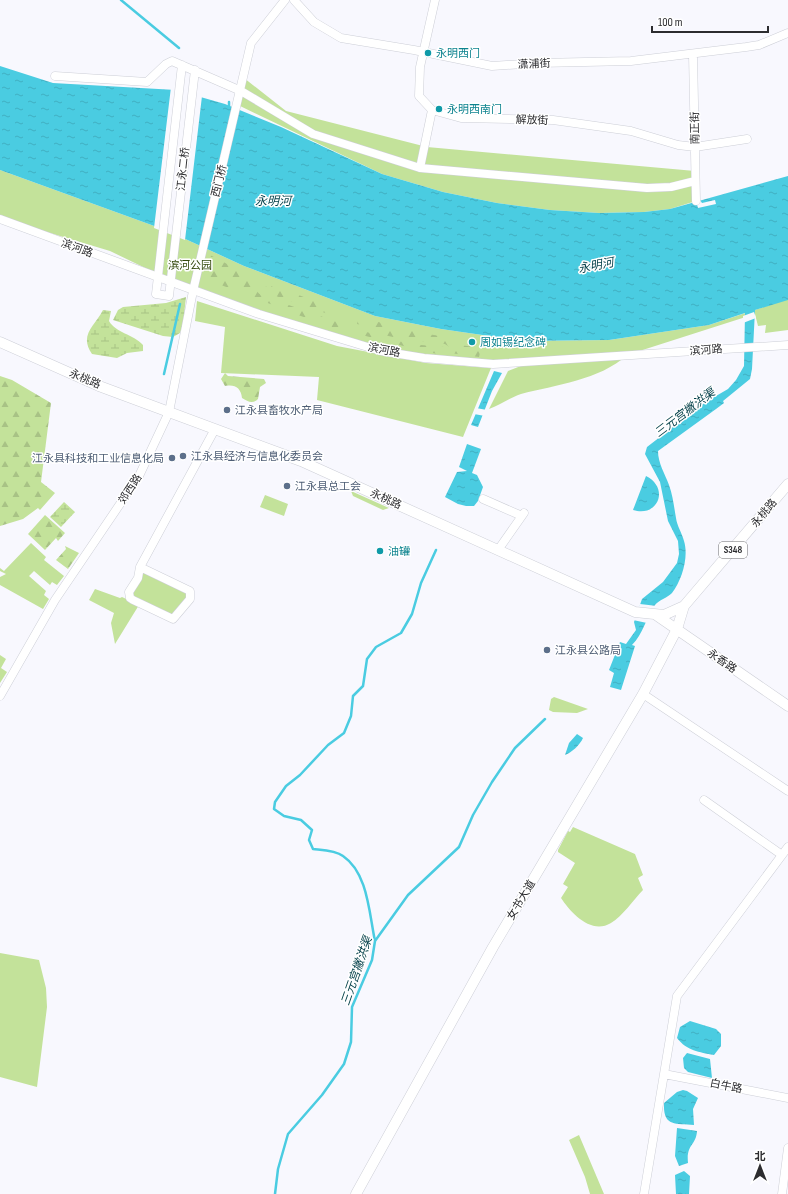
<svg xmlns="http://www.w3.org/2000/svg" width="788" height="1194" font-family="'Sofia Sans Condensed','Noto Sans SC',sans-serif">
<defs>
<pattern id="forest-firs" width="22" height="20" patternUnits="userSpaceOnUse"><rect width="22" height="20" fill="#c3e29a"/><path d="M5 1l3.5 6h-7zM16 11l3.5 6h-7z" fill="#a8c285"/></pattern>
<pattern id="wetland-marsh" width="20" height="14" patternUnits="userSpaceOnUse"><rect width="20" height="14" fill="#c3e29a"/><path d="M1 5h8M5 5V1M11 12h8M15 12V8" fill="none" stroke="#a8c285"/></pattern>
<pattern id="water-ripples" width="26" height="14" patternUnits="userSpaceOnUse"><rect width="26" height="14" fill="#4acce1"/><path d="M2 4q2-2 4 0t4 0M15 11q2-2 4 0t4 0" fill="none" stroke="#41afc1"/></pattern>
</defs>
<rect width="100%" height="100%" fill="#f8f8fe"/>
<path fill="#c3e29a" d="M244 78 286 111 427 147 695 171 696 201 670 209 644 212 599 213 550 210 497 203 443 192 382 174 238 105Z
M0 170 168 231 244 266 375 316 441 329 523 341 609 340 709 325 788 299V330L765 333 766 325 758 326 755 314 627 355C600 380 555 385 521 394 509 398 500 405 489 409L508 371 531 362 493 364 381 351 193 291 110 251 0 218Z
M197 301 337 346 426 363 491 368 463 437 317 400 319 377 221 373 225 327 195 321Z
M351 491 389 508 383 510 353 496Z
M265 495 288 504 284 516 260 507Z
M31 543 46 557 44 560 64 576 57 585 52 582 50 585 34 571 29 576 46 591 44 595 49 599 43 609 0 585V577L6 574 0 571V568L4 571Z
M140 568 190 591 173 619 130 598Z
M95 589 120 598 122 597 139 605 115 644 111 623 114 613 89 600Z
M0 655 6 659 1 668 7 672 0 683Z
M554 697 588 709 577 713 553 712 549 710 551 699Z
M573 827 635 854 643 875 638 878 643 890C633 900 623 916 611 923 591 935 571 913 561 898L568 887 563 884 575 863 558 852V850L568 831 570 832Z
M0 953 39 960 46 988 47 1007 37 1087 0 1077Z
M579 1135 604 1194H590L585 1177 569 1140Z"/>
<path fill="url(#forest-firs)" d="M210 255 254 278C254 294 260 295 274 301L273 305 203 278 202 275 204 259Z
M261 285 270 288 273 285 342 312 340 318 267 293 261 290Z
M280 302 340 323 338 329 278 308Z
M359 317 421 333 460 339V345L481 348 479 357 450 353 448 346 445 344 402 339 375 333 371 331 367 326 357 324Z
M363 331 410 344 444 347 446 355 426 352 362 335Z
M225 373 228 376 264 379 266 383 260 387 258 399C253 404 248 402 242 398 241 388 235 384 225 386L221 379Z
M0 376 12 380 51 403 41 482 55 493 40 510 38 508 23 519 0 526Z
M45 515 65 533 58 541 56 538 45 550 28 534Z
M65 546 79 553 68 569 56 560 66 549Z"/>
<path fill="url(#wetland-marsh)" d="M186 297 183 324 180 333 173 337 163 336 113 320 118 310 123 307 166 303Z
M103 310 111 311 109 321C116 333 133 334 143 345V351L127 353 117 358 92 354C79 335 94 327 103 310Z
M64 502 75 512 61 527 50 517Z"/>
<path fill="url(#water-ripples)" d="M0 66 53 83 176 90 225 104 281 127 382 174 443 192 497 203 550 210 599 213 644 212 670 209 788 176V300L755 310 752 369 750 379 723 401 724 403 716 409 658 451C658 463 665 474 669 485 673 496 674 507 676 518 677 526 682 533 684 541 689 557 682 580 672 593 667 598 659 600 655 605 646 618 643 634 632 645L635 646 621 690 610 687 614 673 609 670 620 642 626 644 636 630 634 622 642 599 663 582 677 563 679 554 678 541 668 521 660 482 645 454 647 447 704 403 728 389 736 380 744 366 745 313 709 325 609 340 523 341 441 329 375 316 244 266 168 231 0 170Z
M494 371 502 373 492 391 478 427 471 425Z
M467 444 481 449 472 473 477 475 483 487 478 501 474 506H466L458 504 445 497 457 472 467 471 459 467Z
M646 476C670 488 658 518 633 510Z
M577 734 583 738C580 745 571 753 565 755L569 743Z
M690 1021 716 1029 721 1034V1046L714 1055C699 1052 687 1051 677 1038L680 1027Z
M687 1053 710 1059 712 1078 688 1072 684 1068 683 1058Z
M683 1090 687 1091 698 1098 693 1109 694 1125C675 1123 663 1127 664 1103L677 1092Z
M677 1128 697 1131C696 1146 686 1144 688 1163L679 1166 675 1156Z
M684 1171 690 1176 689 1194H676L675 1175Z"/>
<path fill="#f8f8fe" d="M171 87 202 96 185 240 154 228Z
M700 200 702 203 715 200 716 204 698 208 696 201Z
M754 312 756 318 743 323V316Z
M476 408 487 410 485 416 474 414Z
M640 604 657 606 647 623 633 620Z"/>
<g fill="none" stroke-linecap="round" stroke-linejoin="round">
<path stroke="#4acce1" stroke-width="2.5" d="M121 0 179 48
M229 102V108
M164 374 180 304
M375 941C369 913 368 873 343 856 335 850 322 850 313 849L309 840 312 830 301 820 284 816 274 809 275 802 286 786 300 775 328 745 344 733 351 716 353 696 363 686 367 659 376 647 401 633 412 614 421 583 436 550
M275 1194 278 1169 288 1134 322 1095 344 1064 351 1042 352 1007 372 960 375 941 408 895 459 847 473 815 492 782 515 748 545 719"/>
<g stroke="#cdcfd7" stroke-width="9">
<path id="minor" d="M294 0 314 22 341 38 414 50 492 66 539 63 631 61 746 47 759 45 788 33
M435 0 420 67 419 96 432 110 461 118 553 120 631 131 678 145 695 147 747 139
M693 54 696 201
M182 65 156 294 169 296 195 70
M55 76 147 82 166 64 172 61 241 91 313 134 420 168 647 188 671 187 695 181
M420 168 432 110
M0 219 259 314 381 351 424 358 493 364 788 345
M483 499 522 516
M498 550 524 513
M140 567 190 591V599L173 619 133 600 130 598 129 592 138 578 140 567C165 521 190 475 215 429
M643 694 788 791
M0 696 55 600 139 476 169 412 193 291 251 43 285 0
M704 800 782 855
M664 1074 788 1098
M644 1194 677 996 788 847
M782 1194 788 1148"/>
</g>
<g stroke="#cdcfd7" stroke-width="11">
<path id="major" d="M0 342 99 386 301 461 635 612 664 615 684 606 788 484
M656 615 788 706
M356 1194 493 947 643 694 677 629 684 606"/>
</g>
<use href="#minor" stroke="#fff" stroke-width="8"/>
<use href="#major" stroke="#fff" stroke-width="10"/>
</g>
<g fill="#0f9aa8" stroke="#fff" stroke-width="1.5">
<circle cx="428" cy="53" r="4"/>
<circle cx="439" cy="109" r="4"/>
<circle cx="472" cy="342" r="4"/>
<circle cx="380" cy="551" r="4"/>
</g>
<g fill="#5c6f8a" stroke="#fff" stroke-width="1.5">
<circle cx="227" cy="410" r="4"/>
<circle cx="183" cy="456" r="4"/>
<circle cx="172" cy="458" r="4"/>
<circle cx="287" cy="486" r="4"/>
<circle cx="547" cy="650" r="4"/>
</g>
<g text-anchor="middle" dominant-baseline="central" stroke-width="3" stroke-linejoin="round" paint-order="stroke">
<rect fill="#fff" stroke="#6b6b6d" stroke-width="1" x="719" y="542" width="28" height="16" rx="3"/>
<g font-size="10" font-weight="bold" fill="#2c2c2f">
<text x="733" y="550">S348</text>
</g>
<g font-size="11" fill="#0d838f" stroke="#fff" text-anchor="start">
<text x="436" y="53">永明西门</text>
<text x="447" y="109">永明西南门</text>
<text x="480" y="342">周如锡纪念碑</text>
<text x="388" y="551">油罐</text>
</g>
<g font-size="11" fill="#2c2c2f" stroke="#fff">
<text transform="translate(534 64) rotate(-3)">潇浦街</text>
<text transform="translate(532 120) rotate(2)">解放街</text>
<text transform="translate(695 128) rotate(-91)">南正街</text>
<text transform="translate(183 169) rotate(-84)">江永二桥</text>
<text transform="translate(219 181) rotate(-76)">西门桥</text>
<text transform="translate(77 248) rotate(20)">滨河路</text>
<text transform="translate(384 350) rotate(11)">滨河路</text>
<text transform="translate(706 350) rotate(-4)">滨河路</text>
<text transform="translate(85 379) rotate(23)">永桃路</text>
<text transform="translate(130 489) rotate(-57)">郊西路</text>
<text transform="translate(386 499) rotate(24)">永桃路</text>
<text transform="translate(764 513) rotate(-50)">永桃路</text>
<text transform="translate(722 661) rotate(35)">永香路</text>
<text transform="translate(521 900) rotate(-59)">女书大道</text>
<text transform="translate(726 1086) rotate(11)">白牛路</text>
</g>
<g font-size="11" fill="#33480b" stroke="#fff">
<text x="190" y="265">滨河公园</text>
</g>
<g font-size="11" fill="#4e5e75" stroke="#fff" text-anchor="start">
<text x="235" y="410">江永县畜牧水产局</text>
<text x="191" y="456">江永县经济与信息化委员会</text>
<text x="164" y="458" text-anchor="end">江永县科技和工业信息化局</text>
<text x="295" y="486">江永县总工会</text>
<text x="555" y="650">江永县公路局</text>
</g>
<g font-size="12" font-style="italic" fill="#003e47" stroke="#fff">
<text x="273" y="201">永明河</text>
<text transform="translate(596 266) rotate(-11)">永明河</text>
<text transform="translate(685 413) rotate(-37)">三元宫撇洪渠</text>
<text transform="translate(357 971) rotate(-71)">三元宫撇洪渠</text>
</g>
</g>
<g transform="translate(760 1166)" stroke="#ffffff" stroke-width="3" paint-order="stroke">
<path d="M0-3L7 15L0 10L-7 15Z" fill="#2c2c2f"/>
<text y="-6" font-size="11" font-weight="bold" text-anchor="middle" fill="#2c2c2f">北</text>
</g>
<path d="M652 26v6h116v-6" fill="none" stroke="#2c2c2f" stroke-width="2"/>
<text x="658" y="26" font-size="12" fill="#2c2c2f" stroke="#ffffff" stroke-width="3" paint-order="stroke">100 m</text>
</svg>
